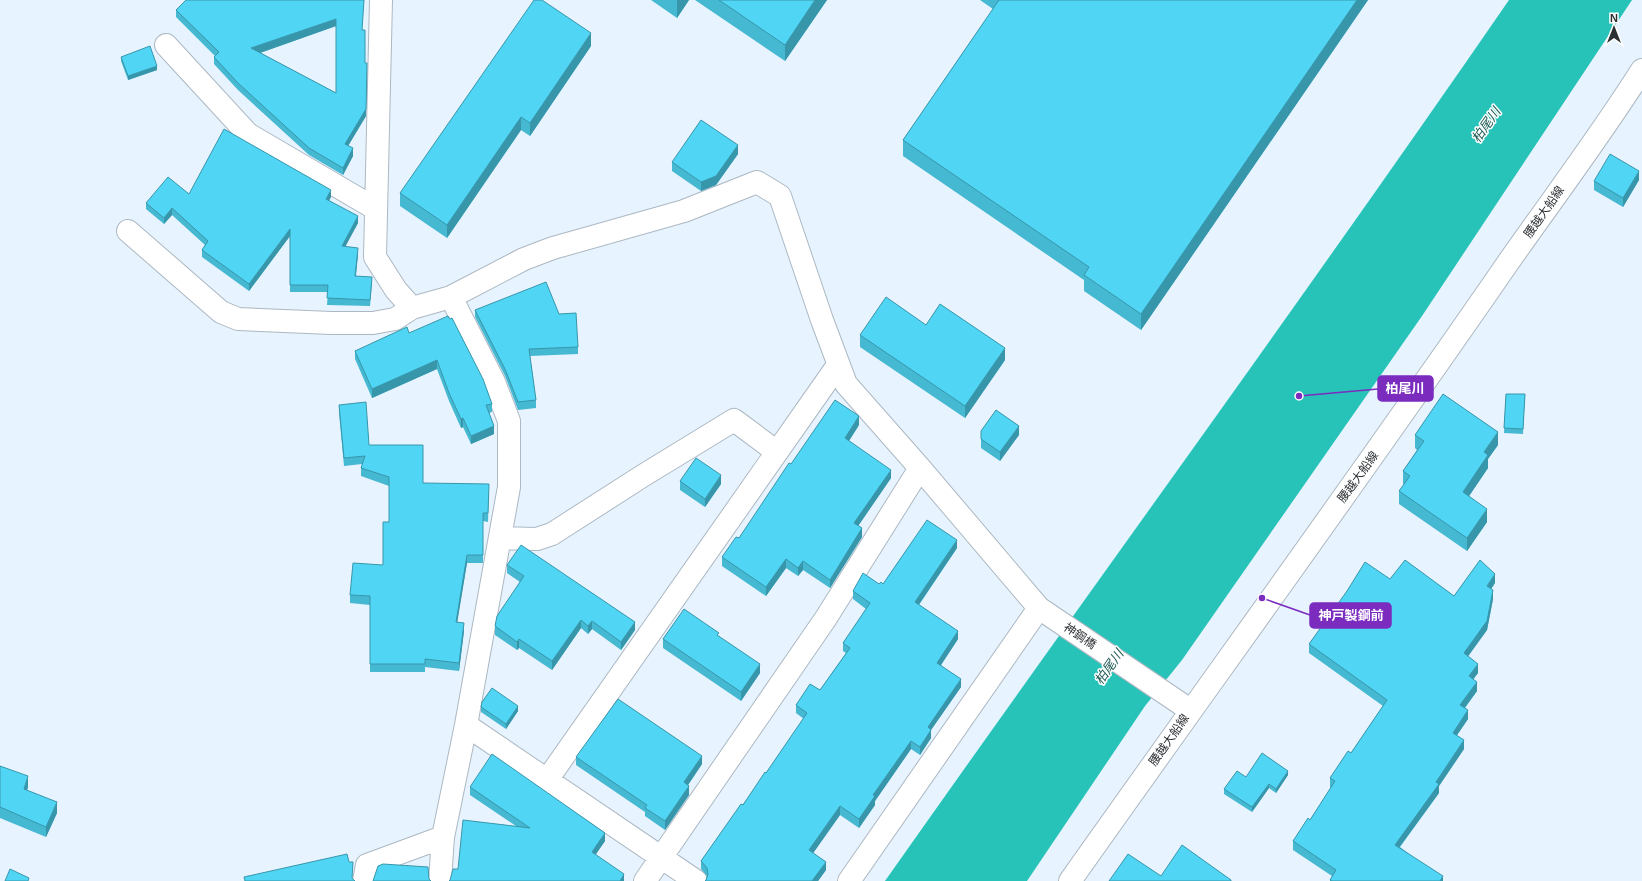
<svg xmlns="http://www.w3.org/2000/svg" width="1642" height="881" font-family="Helvetica,'Noto Sans JP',sans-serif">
<rect width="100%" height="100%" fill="#e7f3fe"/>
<path fill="#27c3b9" d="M1509 0H1632L1422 316 1182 660 1145 706 1027 881H885C1092 587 1305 296 1509 0Z"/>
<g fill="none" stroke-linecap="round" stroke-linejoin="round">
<g stroke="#acb8c2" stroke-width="24">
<path id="minor" d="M381 0 375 257 396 290 412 308 451 297 524 259 553 248 684 211 757 182 780 196 822 320 846 384 920 468 1039 608 1190 710
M166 45 248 134 376 209
M128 231 221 312 238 319 331 323H373L395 319 412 308
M500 538 537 539 552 534 644 475 734 420 777 452
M466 725 696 881
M547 780 838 365
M364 881 367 865 443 837
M440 881 443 837 466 725 509 487V421L494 382 451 297
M645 881 826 618 920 468
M849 881 1039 608"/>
</g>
<g stroke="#acb8c2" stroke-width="24">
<path id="major" d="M1070 881C1215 676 1363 473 1505 267 1551 201 1599 138 1642 70"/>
</g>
<use href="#minor" stroke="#fff" stroke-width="22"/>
<use href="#major" stroke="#fff" stroke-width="22"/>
</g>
<path fill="#45b8d2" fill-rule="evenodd" d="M186 0 363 30 366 116 348 146 353 156 343 175 309 155 238 90 214 64V57L215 56 176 17V10ZM336 26V93L260 53Z
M651 0H689L677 18Z
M695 0H827L785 61Z
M980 0H1368L1141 330 1084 291V280L903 156V140L993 9Z
M591 46 530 136 521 130 447 238 400 206V193Z
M121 57 157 70 128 80 121 61Z
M738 154 716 185 701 191 672 171V162Z
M1639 180 1623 207 1594 190V181Z
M189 194 331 197 329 200 358 223 345 246 358 254 356 276 372 283 370 306 327 305 328 292H290V236L249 291 202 257V250L205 245 172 215 164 224 146 209V203Z
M475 310 559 314 578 347V354L530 356 536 400V408L518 410 505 376 475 317Z
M409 333 492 404V412L489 413 494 434 471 444 463 427 461 428 449 401 437 369 372 398 355 359V351Z
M860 335 1005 360 965 418 860 347Z
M1506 394H1525L1523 434 1504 433Z
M339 405 369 445 423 483 489 493 488 522 483 521V563H467L457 622 464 631 459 671 425 667V672H370V605L350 603V595L383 565 389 522V486L361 476V468L362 464 344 466 339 413Z
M859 425 849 441 891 478 858 526 862 537 830 588 803 570 798 576 786 568 766 596 722 566V557L739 538 791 464Z
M981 431 1019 435 1000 461 981 448Z
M1415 435 1498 445 1488 459V468L1469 496 1487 522 1467 551 1399 504V491L1404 485 1403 484V471L1417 450 1415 448Z
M680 481 721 484 705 507 680 490Z
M957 548 919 605 958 639 941 665 961 687 931 730V738L920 755 911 749 875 801V805L859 828 840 815 813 853 826 870 818 881H705L706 880 707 876 701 869V861L766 773 804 719 796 713V705L820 690 846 653 843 651V643L866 609 853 599V591L883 584Z
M507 565 635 630 621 650 592 629 588 634 581 628 552 670 519 648 517 650 495 635V626L520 582 507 573Z
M1495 583 1491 589 1493 599 1487 630 1468 656 1478 673 1473 679 1477 691 1465 708 1468 719 1457 735 1464 749 1439 786V793L1400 847 1443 881H1330V880L1332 876 1293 850V841L1310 820 1331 788 1330 787V778L1351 753 1383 706 1309 653V644Z
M719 636 760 673 741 701 663 648V639Z
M481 707 518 711 506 729 481 712Z
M576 757 702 764 688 785 689 795 665 830 645 816V812L576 765Z
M0 766 28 787 27 790 57 813 46 837 0 818Z
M1288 775 1276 793 1269 788 1252 812 1224 794V789L1246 777Z
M470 787 605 841 595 855 624 881 458 869 516 826 470 795Z"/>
<path fill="#3896ab" d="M677 0H689L677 18Z
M815 0H827L785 61V45Z
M1357 0H1368L1141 330V314Z
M336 19V26L251 56V48Z
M591 33V46L530 136V123Z
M367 63 366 116 345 151V144Z
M157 66V70L128 80V76Z
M521 117V130L447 238V225Z
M738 145V154L716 185 701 191V182Z
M353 148V156L343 175V168Z
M1639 171V180L1623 207V198Z
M331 190V197L326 206V199Z
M172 208V215L164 224V218Z
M358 216V223L342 253V246Z
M290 229V236L249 291V284Z
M358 248V254L355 282V276Z
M1005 348V360L965 418V406Z
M437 360V369L372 398V389Z
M859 416V425L845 447V438Z
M463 418V427L461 428V419Z
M494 426V434L471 444V436Z
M1019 426V435L1000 461V452Z
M1498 432V445L1488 459V468L1463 505V492L1484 452Z
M891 470V478L854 532V523Z
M721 475V484L705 507V499Z
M1487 509V522L1467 551V538Z
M862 528V537L830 588V580Z
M957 540V548L915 610V602Z
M467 555V563L456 630V622Z
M786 559V568L766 596V587Z
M803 561V570L798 576V568Z
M1495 574V583L1487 595V586Z
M1493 590V599L1487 630 1464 662V653Z
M581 620V628L552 670V661Z
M592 621V629L588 634V626Z
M635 622V630L621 650V642Z
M464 623V631L459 671V663Z
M958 631V639L937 671V663Z
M519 639V648L517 650V642Z
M760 664V673L741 701V692Z
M1478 664V673L1469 685V676Z
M961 679V687L931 730V738L920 755V747L928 727Z
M1477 682V691L1460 714V705Z
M518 706V711L506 729V724Z
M1468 710V719L1453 741V733Z
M1464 740V749L1439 786V793L1395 853V845Z
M911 741V749L875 801V805L859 828V819L873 795Z
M702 756V764L684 791V782Z
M1288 771V775L1276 793V789Z
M28 776V787L24 799V789Z
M1269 784V788L1252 812V807Z
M689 786V795L665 830V821Z
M57 802V813L46 837V827Z
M840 806V815L809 859V850Z
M605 833V841L592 860V852Z
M826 862V870L818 881H812Z
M624 874V881H620Z
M1443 876V881H1440Z"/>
<path fill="#50d6f4" stroke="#3896ab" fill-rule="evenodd" d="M186 0H364L362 30H365V63H367L366 109 345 144 353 148 343 168 309 148 238 83 214 57 219 52 176 10ZM336 19V93L251 48Z
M534 0H542L591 33 530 123 521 117 447 225 400 193Z
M719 0H815L785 45Z
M999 0H1357L1141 314 1084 275 1089 267 903 140Z
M150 46 157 66 128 76 121 57Z
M701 120 738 145 716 176 701 182 672 162Z
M224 129 331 190 326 199 358 216 342 246 358 248 355 276 372 277 370 300 327 298 328 285H290V229L249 284 202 250 208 241 172 208 164 218 146 203 168 177 189 194Z
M1610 154 1639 171 1623 198 1594 181Z
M546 282 559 314 576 313 578 347 529 349 536 400 518 402 505 369 475 310Z
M886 297 926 325 940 304 1005 348 965 406 860 335Z
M448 316 450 319 452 318 483 379 492 404 486 405 494 426 471 436 463 418 461 419 449 393 437 360 372 389 355 351 407 327 409 333Z
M1443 394 1498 432 1484 452 1488 455 1463 492 1487 509 1467 538 1399 491 1410 476 1403 471 1424 441 1415 435Z
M1506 394H1525L1523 429 1504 428Z
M835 400 859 416 845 438 891 470 854 523 862 528 830 580 803 561 798 568 786 559 766 587 722 557 736 537 739 538 789 463 791 464Z
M366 402 369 445H423V483L489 484 488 513H483V555H467L456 622 464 623 459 663 425 659V664H370V596L350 595 353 563 383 565V522H389V477L361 468 365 456 344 458 339 405Z
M996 410 1019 426 1000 452 981 439V431Z
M696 458 721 475 705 499 680 481Z
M927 520 957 540 915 602 958 631 937 663 961 679 928 727 931 730 920 747 911 741 873 795 875 796 859 819 840 806 809 850 826 862 812 881H705L706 880 708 874 707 868 701 861 741 804 743 805 765 772 766 773 807 713 796 705 810 684 820 690 850 648 843 643 870 603 853 591 863 573 879 584 881 582 883 584Z
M521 545 635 622 621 642 592 621 588 626 581 620 552 661 519 639 517 642 495 626 497 616 524 576 507 565Z
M1405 560 1454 596 1480 560 1495 574 1487 586 1493 590 1487 621 1464 653 1478 664 1469 676 1477 682 1460 705 1468 710 1453 733 1464 740 1436 782 1439 784 1395 845 1443 876 1440 881H1332L1330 880 1336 870 1293 841 1308 818 1310 820 1335 781 1330 778 1348 751 1351 753 1387 700 1309 644 1347 591 1365 562 1390 579Z
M684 609 719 633 717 635 760 664 741 692 663 639Z
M492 688 518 706 506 724 481 707 482 702Z
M618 699 702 756 684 782 689 786 665 821 645 808 647 805 576 757Z
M1262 753 1288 771 1276 789 1269 784 1252 807 1224 789 1237 771 1246 777Z
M492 754 605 833 592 852 624 874 620 881H449L450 880 453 869H458L463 820 530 828 470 787Z
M0 766 28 776 24 789 57 802 46 827 0 807Z
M1182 845 1231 880V881H1109L1128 854 1161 876Z
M347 854 349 862H353L352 878 355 881H245L244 877Z
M383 864 428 867 429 879 431 881H373L378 866Z
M10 869 29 878 28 881H5Z"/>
<g text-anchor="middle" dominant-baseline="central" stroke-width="3" stroke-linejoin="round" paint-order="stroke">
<g font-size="12" fill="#2a2f32" stroke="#fff">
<text transform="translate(1544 212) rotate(-55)">腰越大船線</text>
<text transform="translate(1358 477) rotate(-54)">腰越大船線</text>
<text transform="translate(1080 636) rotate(34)">神鋼橋</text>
<text transform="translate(1169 740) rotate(-55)">腰越大船線</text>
</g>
<g font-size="13" font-style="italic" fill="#245e5a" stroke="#fff">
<text transform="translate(1486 125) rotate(-55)">柏尾川</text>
<text transform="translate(1109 667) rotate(-55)">柏尾川</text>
</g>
</g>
<path fill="none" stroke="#7b2cbf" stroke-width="1.5" d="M1299 396L1378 389M1262 598L1310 615"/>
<g fill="#7b2cbf" stroke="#fff" stroke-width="1.5">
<circle cx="1299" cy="396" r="4"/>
<circle cx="1262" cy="598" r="4"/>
</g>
<g fill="#7b2cbf" stroke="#7b2cbf" stroke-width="1.5">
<rect x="1378" y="376" width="55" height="25" rx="4"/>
<rect x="1310" y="603" width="81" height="25" rx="4"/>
</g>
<g font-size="13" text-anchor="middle" font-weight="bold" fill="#fff">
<text x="1405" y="393">柏尾川</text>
<text x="1351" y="620">神戸製鋼前</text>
</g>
<g transform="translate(1614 28)" stroke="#ffffff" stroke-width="3" paint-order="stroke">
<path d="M0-3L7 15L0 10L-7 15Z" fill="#2a2f32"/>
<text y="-6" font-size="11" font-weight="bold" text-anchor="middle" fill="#2a2f32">N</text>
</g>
</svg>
